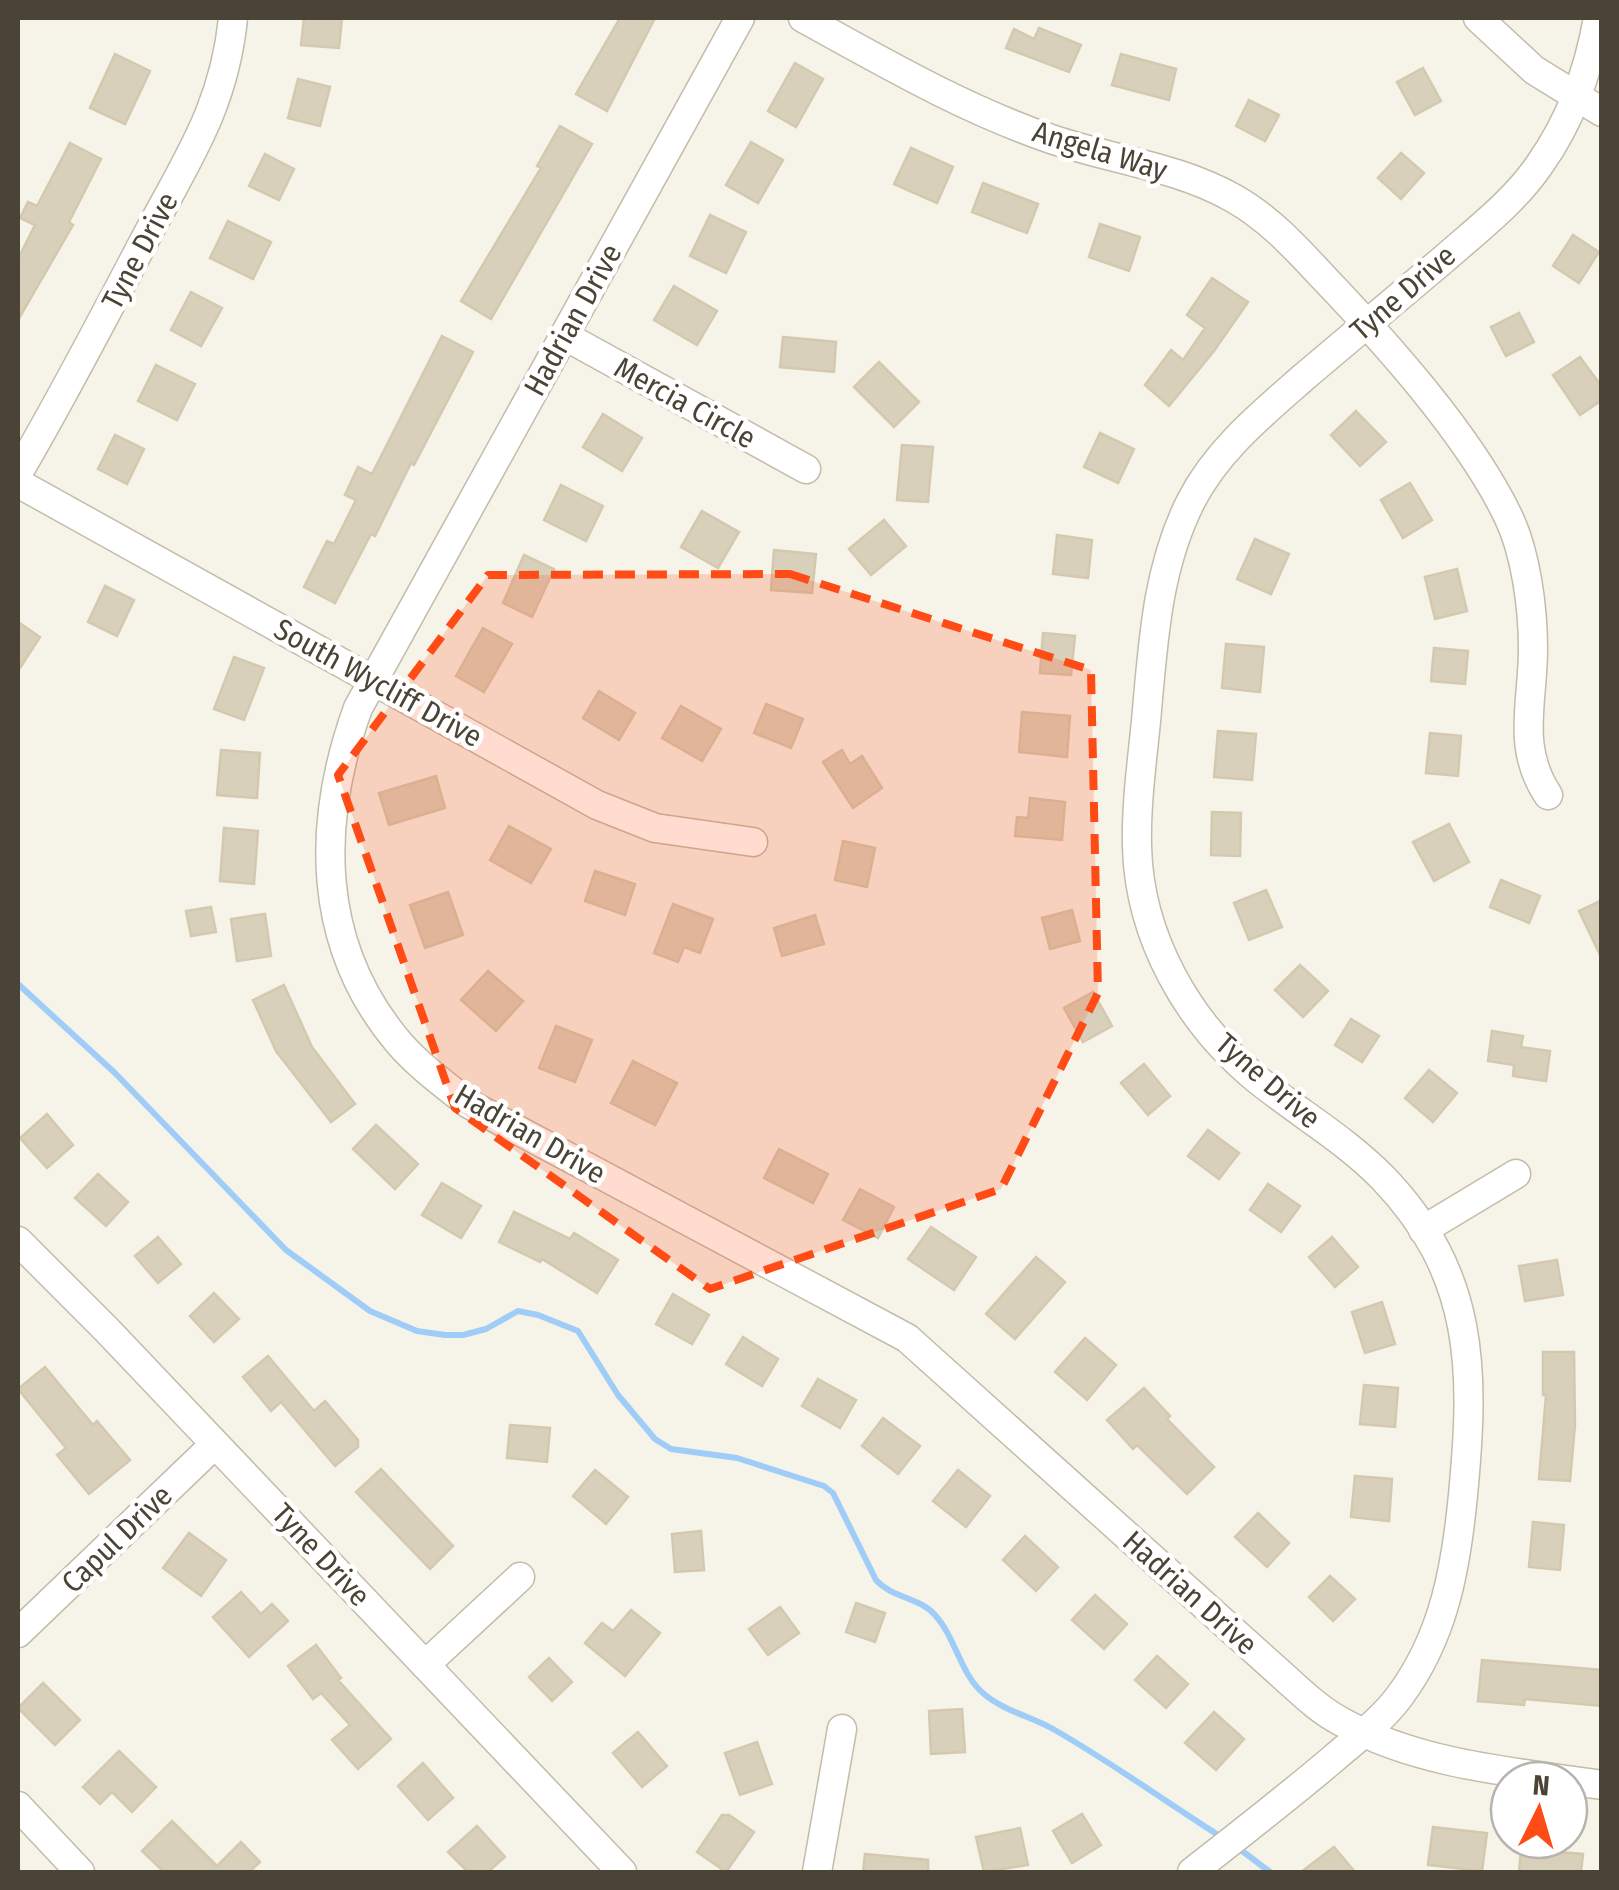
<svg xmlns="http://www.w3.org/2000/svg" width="1619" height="1890" font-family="'Fira Sans Condensed',sans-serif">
<rect width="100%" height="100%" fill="#f6f3e8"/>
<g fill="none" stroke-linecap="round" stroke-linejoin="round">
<path stroke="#9fcdf8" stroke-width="6" d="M18 984 115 1073 286 1250 370 1311 417 1331 445 1335H463L486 1329 518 1311 538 1315 578 1331 618 1395 655 1439 671 1449 737 1458 824 1486 833 1493 876 1580C892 1598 919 1597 935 1615 956 1638 960 1674 984 1694 1004 1711 1030 1716 1053 1729 1111 1762 1166 1802 1223 1838
M1237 1847 1270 1872"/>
</g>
<path fill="#d9d0bc" stroke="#d4c9af" stroke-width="2.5" d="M304 18H342L339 48 301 45Z
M620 18H655L607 111 576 94Z
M1039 28 1081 45 1069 72 1006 48 1014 29 1034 39Z
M115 54 150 71 125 124 90 108Z
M1121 54 1176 69 1169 100 1112 85Z
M795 63 823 79 796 127 768 111Z
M1423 68 1441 101 1415 115 1397 82Z
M298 79 330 87 320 126 288 118Z
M1249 100 1279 115 1265 141 1236 126Z
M560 126 592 144 491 319 461 301 541 168 537 166Z
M751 142 783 160 758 203 726 185Z
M70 143 101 159 69 222 73 225 18 320V259L35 225 20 218 28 202 37 206Z
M911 148 953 167 937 203 894 184Z
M1401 153 1424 173 1401 199 1378 178Z
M265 154 294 169 279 200 249 186Z
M983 183 1038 204 1027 233 972 212Z
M710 215 746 232 726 273 690 256Z
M228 221 271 242 253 279 210 258Z
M1100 224 1140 237 1129 271 1089 257Z
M1573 235 1599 252 1579 283 1553 266Z
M1212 278 1248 302 1214 351 1169 406 1145 385 1171 350 1183 360 1205 328 1187 315Z
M674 286 717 311 697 345 654 320Z
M191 292 222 308 201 346 171 330Z
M1519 313 1534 342 1506 356 1491 327Z
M442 336 473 352 414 465 411 463 375 536 371 534 335 603 304 587 327 541 334 544 356 500 345 495 358 467 372 474Z
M783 337 836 342 834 372 780 367Z
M1580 357 1602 387V400L1580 415 1553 375Z
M879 362 919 402 894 427 854 387Z
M156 365 195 384 177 420 138 401Z
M1356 411 1386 442 1360 466 1331 435Z
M603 414 642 438 622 471 583 447Z
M1100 433 1134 449 1118 483 1084 467Z
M115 435 144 449 127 484 98 469Z
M902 445 933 447 928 502 897 500Z
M1410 483 1432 520 1403 538 1381 500Z
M561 485 603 506 586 541 544 520Z
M702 511 739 532 718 568 681 547Z
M884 520 906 546 871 575 849 549Z
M1057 535 1092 540 1088 578 1053 574Z
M1255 539 1289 554 1271 594 1237 579Z
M774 550 816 554 812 593 771 590Z
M524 555 554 569 532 617 503 603Z
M1457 569 1467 611 1435 619 1425 577Z
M105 586 134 600 117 636 88 622Z
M18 622 40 637 18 671Z
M483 628 512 644 484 692 456 676Z
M1043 633 1075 636 1071 675 1040 673Z
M1226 644 1264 647 1260 692 1222 688Z
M1434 648 1468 651 1465 684 1431 681Z
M234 657 264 668 244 720 214 709Z
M599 691 635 713 619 740 583 718Z
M766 704 803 719 791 748 754 733Z
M681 706 721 729 702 761 662 738Z
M1022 712 1070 716 1067 757 1019 752Z
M1218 731 1256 734 1252 780 1214 777Z
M1430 733 1461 736 1458 776 1426 773Z
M221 750 260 753 257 798 217 795Z
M842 750 850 764 862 756 882 788 853 808 823 762Z
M436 776 445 808 389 825 379 793Z
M1030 798 1065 802 1062 840 1015 836 1017 817 1028 818Z
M1212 812 1241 813 1240 856 1211 855Z
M1449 824 1469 862 1434 881 1413 842Z
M509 826 551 849 531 883 490 860Z
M224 828 258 831 254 884 220 881Z
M843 841 875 848 867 887 835 880Z
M595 871 635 884 625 915 585 901Z
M1501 880 1540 896 1529 923 1490 907Z
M1266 890 1282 927 1249 940 1234 903Z
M448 892 463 935 425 948 410 905Z
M1602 900V959L1579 911Z
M673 904 713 919 700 953 684 947 678 962 654 953Z
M211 907 216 932 191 936 186 911Z
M1072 910 1080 941 1050 949 1042 918Z
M265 914 271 956 237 961 231 919Z
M815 915 824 944 782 956 774 928Z
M1300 965 1328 991 1303 1017 1275 990Z
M488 971 523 1001 496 1031 461 1000Z
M284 985 312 1047 355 1104 331 1122 276 1051 253 1000Z
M1093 992 1112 1026 1083 1042 1064 1008Z
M1351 1019 1379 1036 1362 1062 1335 1045Z
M556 1026 592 1040 575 1082 539 1068Z
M1492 1031 1523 1036 1521 1047 1550 1051 1546 1081 1513 1076 1514 1065 1488 1061Z
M633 1061 677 1083 655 1125 611 1103Z
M1144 1064 1170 1096 1148 1115 1121 1083Z
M1429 1070 1457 1093 1433 1122 1405 1098Z
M47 1114 73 1145 47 1168 20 1138Z
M376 1125 418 1164 395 1189 353 1149Z
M1208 1130 1239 1153 1219 1179 1188 1156Z
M779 1149 828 1174 813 1203 764 1178Z
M98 1174 128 1202 106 1226 75 1198Z
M442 1183 481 1206 461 1238 422 1215Z
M1268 1184 1300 1206 1281 1232 1250 1210Z
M860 1189 894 1207 878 1238 843 1220Z
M514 1212 570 1239 574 1233 618 1260 597 1293 542 1259 540 1262 499 1242Z
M931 1227 976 1257 954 1290 908 1259Z
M158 1237 181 1264 158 1283 135 1256Z
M1332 1237 1358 1267 1335 1287 1309 1257Z
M1036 1257 1065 1282 1015 1339 986 1314Z
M1557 1260 1563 1295 1525 1301 1519 1266Z
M214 1293 239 1319 214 1342 190 1316Z
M673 1294 709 1315 692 1344 656 1324Z
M1382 1302 1395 1344 1365 1353 1352 1312Z
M743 1337 778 1359 762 1386 726 1364Z
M1085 1338 1116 1365 1087 1400 1055 1372Z
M1543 1352H1574L1575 1425 1570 1481 1539 1479 1546 1395H1543Z
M268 1356 314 1411 325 1401 358 1440V1447L335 1466 281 1402 271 1411 243 1377Z
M45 1367 93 1425 97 1421 130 1460 89 1494 57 1455 66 1448 18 1389Z
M818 1379 856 1400 840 1428 802 1406Z
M1364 1385 1398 1388 1395 1427 1360 1424Z
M1144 1388 1170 1416 1167 1419 1214 1467 1187 1494 1137 1445 1133 1449 1107 1420Z
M883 1418 920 1446 898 1474 862 1446Z
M510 1425 550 1428 547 1462 507 1458Z
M381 1469 453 1546 430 1569 356 1492Z
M595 1470 628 1497 606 1524 573 1496Z
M958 1470 990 1496 966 1527 933 1501Z
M1355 1476 1392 1479 1389 1521 1351 1517Z
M1258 1513 1289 1543 1267 1567 1235 1537Z
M1533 1522 1564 1525 1560 1570 1529 1567Z
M701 1531 704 1570 675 1572 672 1534Z
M189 1533 226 1560 201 1596 163 1568Z
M1025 1536 1058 1567 1036 1591 1003 1560Z
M1330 1576 1355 1599 1333 1621 1309 1597Z
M241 1592 261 1614 272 1604 288 1621 249 1657 213 1617Z
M1095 1595 1127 1624 1104 1649 1072 1620Z
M856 1603 885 1613 875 1642 846 1632Z
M780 1607 799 1633 768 1655 749 1629Z
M631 1610 660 1633 625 1676 585 1643 602 1623 613 1631Z
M316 1645 341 1678 338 1680 391 1739 358 1769 332 1740 350 1725 321 1693 313 1699 288 1666Z
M1157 1656 1188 1684 1166 1708 1135 1680Z
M549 1658 572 1682 552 1701 529 1677Z
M1482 1660 1602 1670V1706L1525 1699 1524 1705 1478 1701Z
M43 1683 80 1720 55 1745 18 1708Z
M962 1709 965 1752 931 1754 929 1711Z
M1214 1712 1244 1739 1216 1770 1185 1743Z
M638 1732 667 1766 642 1787 613 1753Z
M757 1742 772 1784 740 1795 725 1753Z
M119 1751 156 1787 132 1812 112 1792 100 1804 83 1787Z
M423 1763 453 1798 428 1820 398 1786Z
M1082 1814 1101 1845 1072 1863 1053 1831Z
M722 1815H729L754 1832 726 1872 697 1852Z
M172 1821 217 1866 241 1842 260 1862 249 1872H164L142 1851Z
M477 1826 505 1857 488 1872H468L448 1852Z
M1433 1827 1487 1833 1482 1871 1428 1865Z
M1020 1828 1028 1865 984 1872 976 1837Z
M1334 1847 1355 1872H1301Z
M1521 1849 1583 1854 1581 1872H1519Z
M865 1854 928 1860V1872H863Z"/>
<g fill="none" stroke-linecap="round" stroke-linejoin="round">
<g stroke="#c2bcaa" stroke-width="31">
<path id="street" d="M740 18 358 708C316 824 316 945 399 1043 420 1067 445 1085 469 1104L907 1338 1282 1675C1301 1692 1319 1710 1342 1722 1420 1765 1514 1772 1602 1785
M803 18C885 63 965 110 1054 140 1114 160 1178 167 1233 198 1269 218 1296 248 1324 278 1386 343 1469 435 1508 516 1526 553 1533 608 1533 649 1533 703 1516 747 1548 795
M1478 18 1534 70 1602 112
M565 336 806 469
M18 473C62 398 102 321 143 243 184 164 224 110 233 18
M18 483 597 805 655 828 753 842
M1423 1230 1516 1174
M18 1241 106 1329 622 1872
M18 1633 215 1444
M425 1665 520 1577
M18 1806 80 1872
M817 1872 842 1729
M1192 1872C1239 1835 1287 1798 1333 1759 1356 1739 1381 1721 1399 1697 1444 1637 1456 1568 1463 1495 1475 1370 1475 1274 1383 1178 1346 1140 1299 1113 1258 1080 1188 1023 1139 937 1137 846 1136 804 1142 762 1146 721 1153 646 1156 570 1191 501 1217 450 1263 413 1305 376 1352 337 1398 298 1444 259 1478 229 1515 201 1540 164 1571 120 1589 69 1598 18"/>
</g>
<use href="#street" stroke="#fff" stroke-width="28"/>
</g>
<path fill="#ff4b16" fill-opacity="0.2" stroke="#ff4b16" stroke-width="8" stroke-dasharray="20 12" stroke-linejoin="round" d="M790 574 1091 670 1098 993 1001 1189 710 1289 455 1108 338 775 488 575Z"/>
<g text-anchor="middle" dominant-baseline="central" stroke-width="9" stroke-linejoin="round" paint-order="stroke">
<g font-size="30" fill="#4a4436" stroke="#fff">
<text transform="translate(1100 151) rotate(17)">Angela Way</text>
<text transform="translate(140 251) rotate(-62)">Tyne Drive</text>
<text transform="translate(1403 293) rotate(-41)">Tyne Drive</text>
<text transform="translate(573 320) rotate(-61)">Hadrian Drive</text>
<text transform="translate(685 403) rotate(29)">Mercia Circle</text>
<text transform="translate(378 683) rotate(29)">South Wycliff Drive</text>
<text transform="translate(1268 1081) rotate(41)">Tyne Drive</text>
<text transform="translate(530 1134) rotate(30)">Hadrian Drive</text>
<text transform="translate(117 1539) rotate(-44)">Capul Drive</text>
<text transform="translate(321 1555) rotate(47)">Tyne Drive</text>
<text transform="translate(1190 1593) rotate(42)">Hadrian Drive</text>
</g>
</g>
<rect width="1619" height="1890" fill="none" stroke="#4a4436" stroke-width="40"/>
<g transform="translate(1539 1810) rotate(5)"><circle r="48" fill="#ffffff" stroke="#b7b4af" stroke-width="2.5"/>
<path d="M0-8L18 38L0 25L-18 38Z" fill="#ff4b16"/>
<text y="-15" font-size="28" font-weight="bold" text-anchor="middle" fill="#4a4436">N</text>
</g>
</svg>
